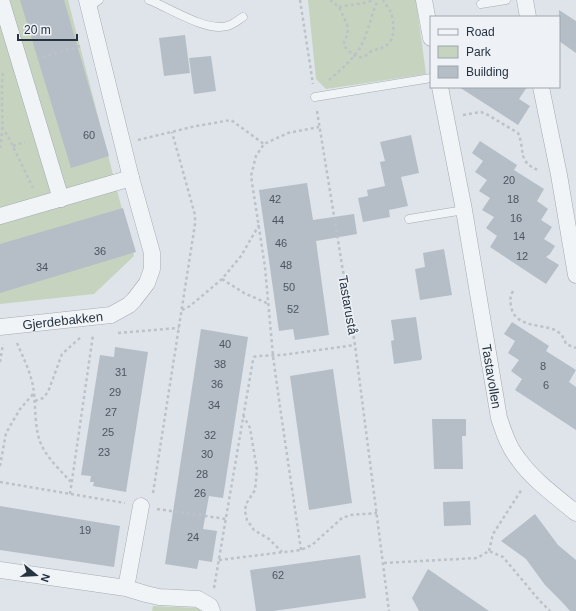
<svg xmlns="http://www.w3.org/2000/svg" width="576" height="611" font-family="Arial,sans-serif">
<rect width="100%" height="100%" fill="#dee4e9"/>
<path fill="#c6d3bf" d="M0 0H68L134 256 94 294 0 304Z
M308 0H416L426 74 326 89 316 79Z
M153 606 198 608 201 611H152Z"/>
<path fill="#b5bdc6" d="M20 0H64L109 156 71 168Z
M559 10 576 21V53L559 41Z
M185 35 190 73 164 76 159 38Z
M211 56 216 91 194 94 189 58Z
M459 87H527L519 99 530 106 518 125Z
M411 135 419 173 401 177 408 206 389 210 390 217 363 222 358 198 368 196 367 190 385 186 380 162 385 161 380 142Z
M480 141 517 165 514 170 544 189 537 201 548 209 541 220 552 227 544 239 555 246 550 254 546 257 559 265 546 284 490 247 497 236 486 228 494 217 482 210 490 198 479 191 487 180 475 172 483 161 472 153Z
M307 183 313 220 354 214 357 234 316 241 329 335 295 340 293 329 279 331 259 190Z
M123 208 136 252 0 293V244Z
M444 249 452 295 420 300 415 269 425 267 423 253Z
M416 317 422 358 421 360 394 364 391 341 394 340 391 320Z
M512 322 549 346 546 351 576 370 569 382 576 387V430L515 390 522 379 511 371 519 360 508 353 515 341 504 334Z
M201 329 248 337 223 498 209 496 203 529 217 531 212 562 199 560 197 569 165 564Z
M115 347 148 352 126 492 93 486 94 482H90L91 476 81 475 100 355 114 357Z
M333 369 352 503 309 510 290 376Z
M432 419H466V436H462L463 469H434Z
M470 501 471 525 444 526 443 502Z
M0 506 120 526 114 567 0 550Z
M535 514 558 545 576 560V611H570L562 602 545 585 526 559 501 541Z
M360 555 366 598 273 611H256L250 570Z
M428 569 489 611H419L412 598Z"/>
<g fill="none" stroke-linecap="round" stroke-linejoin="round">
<g stroke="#a3abb3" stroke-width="9">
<path id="service" d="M149 0C170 8 206 32 227 26 233 25 238 20 243 17
M481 4 506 0
M89 7 99 0
M315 97 431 78
M409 219 464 210"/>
</g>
<g stroke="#a3abb3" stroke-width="17">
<g id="minor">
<path d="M1 0 61 199"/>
<path d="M424 0 431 38"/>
<path d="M525 0 528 17"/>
<path id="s1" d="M440 87 464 210 499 418C504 433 509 448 519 460 534 481 557 497 576 513"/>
<path d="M541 87 559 175 576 275"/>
<path d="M0 216 131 178"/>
<path id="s2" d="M0 327 111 315 129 305 134 300 147 283 152 269V253L131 178 87 0"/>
<path d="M0 570 126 588 146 594 159 597 198 599 210 606 212 611"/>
<path d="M126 588 141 506"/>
</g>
</g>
<path stroke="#bcc2c8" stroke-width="2.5" stroke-dasharray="3 3" stroke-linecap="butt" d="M300 0 313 84
M330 0 339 7 347 24 348 33 344 42V46C349 51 358 61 365 56 368 54 369 52 372 51 378 48 384 49 389 43 395 37 394 20 391 13 389 8 385 4 383 0
M339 7 364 3 374 0
M37 59 80 46
M329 80C342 69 356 57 363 42 369 28 372 13 378 0
M317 111 355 345 389 611
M463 115 481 112 488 115 518 133C526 152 516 161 540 171
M2 127 9 138 33 188
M138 140 196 126 231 120 264 144
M13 146 25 142
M0 148C5 123 0 97 3 72
M222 279 244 293 269 304
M513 291C510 297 510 300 511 306 514 327 540 324 555 330 561 333 564 338 566 344L576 348
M182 310 190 306 222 279 241 256 259 225
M118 333 179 328
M17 343C23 357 30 371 33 386 36 403 34 429 41 444 47 458 61 471 71 482
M0 362 3 344
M35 401 43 398 48 392 62 354 81 337
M243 415 250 428 257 470 255 490 246 504 245 511 247 520 254 530 269 539 282 552
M0 466 6 433 20 409 34 393
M0 482 125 503
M153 493 195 224V215L172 132
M70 494 93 335
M157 509 226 519
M301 550 280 407 273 356 265 267 251 176 256 156 264 144 288 133 319 127
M489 551 493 534 522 489
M219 560 301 550 312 545 342 518 351 515 377 513
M384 563 477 558 489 551 503 557 539 600 550 611
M214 588 253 360 254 357 257 356 282 355 355 345"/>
<use href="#service" stroke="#f1f4f7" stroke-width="8"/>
<use href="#minor" stroke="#f1f4f7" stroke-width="16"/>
</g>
<g text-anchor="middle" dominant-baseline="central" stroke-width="3" stroke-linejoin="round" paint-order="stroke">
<g font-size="11" fill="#4a5662">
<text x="89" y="135">60</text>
<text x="509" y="180">20</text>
<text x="275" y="199">42</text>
<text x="513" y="199">18</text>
<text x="516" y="218">16</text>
<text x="278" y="220">44</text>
<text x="519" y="236">14</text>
<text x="281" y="243">46</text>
<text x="100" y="251">36</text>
<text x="522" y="256">12</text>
<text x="286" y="265">48</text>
<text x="42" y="267">34</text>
<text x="289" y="287">50</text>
<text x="293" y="309">52</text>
<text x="225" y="344">40</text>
<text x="220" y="364">38</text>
<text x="543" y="366">8</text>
<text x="121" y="372">31</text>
<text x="217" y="384">36</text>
<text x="546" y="385">6</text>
<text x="115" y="392">29</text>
<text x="214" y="405">34</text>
<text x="111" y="412">27</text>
<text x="108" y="432">25</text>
<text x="210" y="435">32</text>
<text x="104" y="452">23</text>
<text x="207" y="454">30</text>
<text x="202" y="474">28</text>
<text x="200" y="493">26</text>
<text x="85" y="530">19</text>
<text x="193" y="537">24</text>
<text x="278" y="575">62</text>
</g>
<g font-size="13" fill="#263341" stroke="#eef2f6">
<text transform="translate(348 305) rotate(80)">Tastarustå</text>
<text stroke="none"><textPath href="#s2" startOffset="63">Gjerdebakken</textPath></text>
<text stroke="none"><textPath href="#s1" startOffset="294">Tastavollen</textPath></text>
</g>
</g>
<rect x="430" y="16" width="130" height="72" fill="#eef2f6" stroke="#9ea6ae"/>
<rect x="438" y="29" width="20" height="6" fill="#f1f4f7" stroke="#9ea6ae"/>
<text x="466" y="36" font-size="12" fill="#263341">Road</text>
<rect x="438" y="46" width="20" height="12" fill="#c6d3bf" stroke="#9ea6ae"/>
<text x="466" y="56" font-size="12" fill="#263341">Park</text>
<rect x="438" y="66" width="20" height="12" fill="#b5bdc6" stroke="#9ea6ae"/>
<text x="466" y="76" font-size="12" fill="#263341">Building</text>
<g transform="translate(36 575) rotate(108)" stroke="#eef2f6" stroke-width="3" paint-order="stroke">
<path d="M0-3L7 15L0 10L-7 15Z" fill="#263341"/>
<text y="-6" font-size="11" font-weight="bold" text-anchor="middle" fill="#263341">N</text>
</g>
<path d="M18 34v6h59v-6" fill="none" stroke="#263341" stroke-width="2"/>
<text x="24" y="34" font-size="12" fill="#263341" stroke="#eef2f6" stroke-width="3" paint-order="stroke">20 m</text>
</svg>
